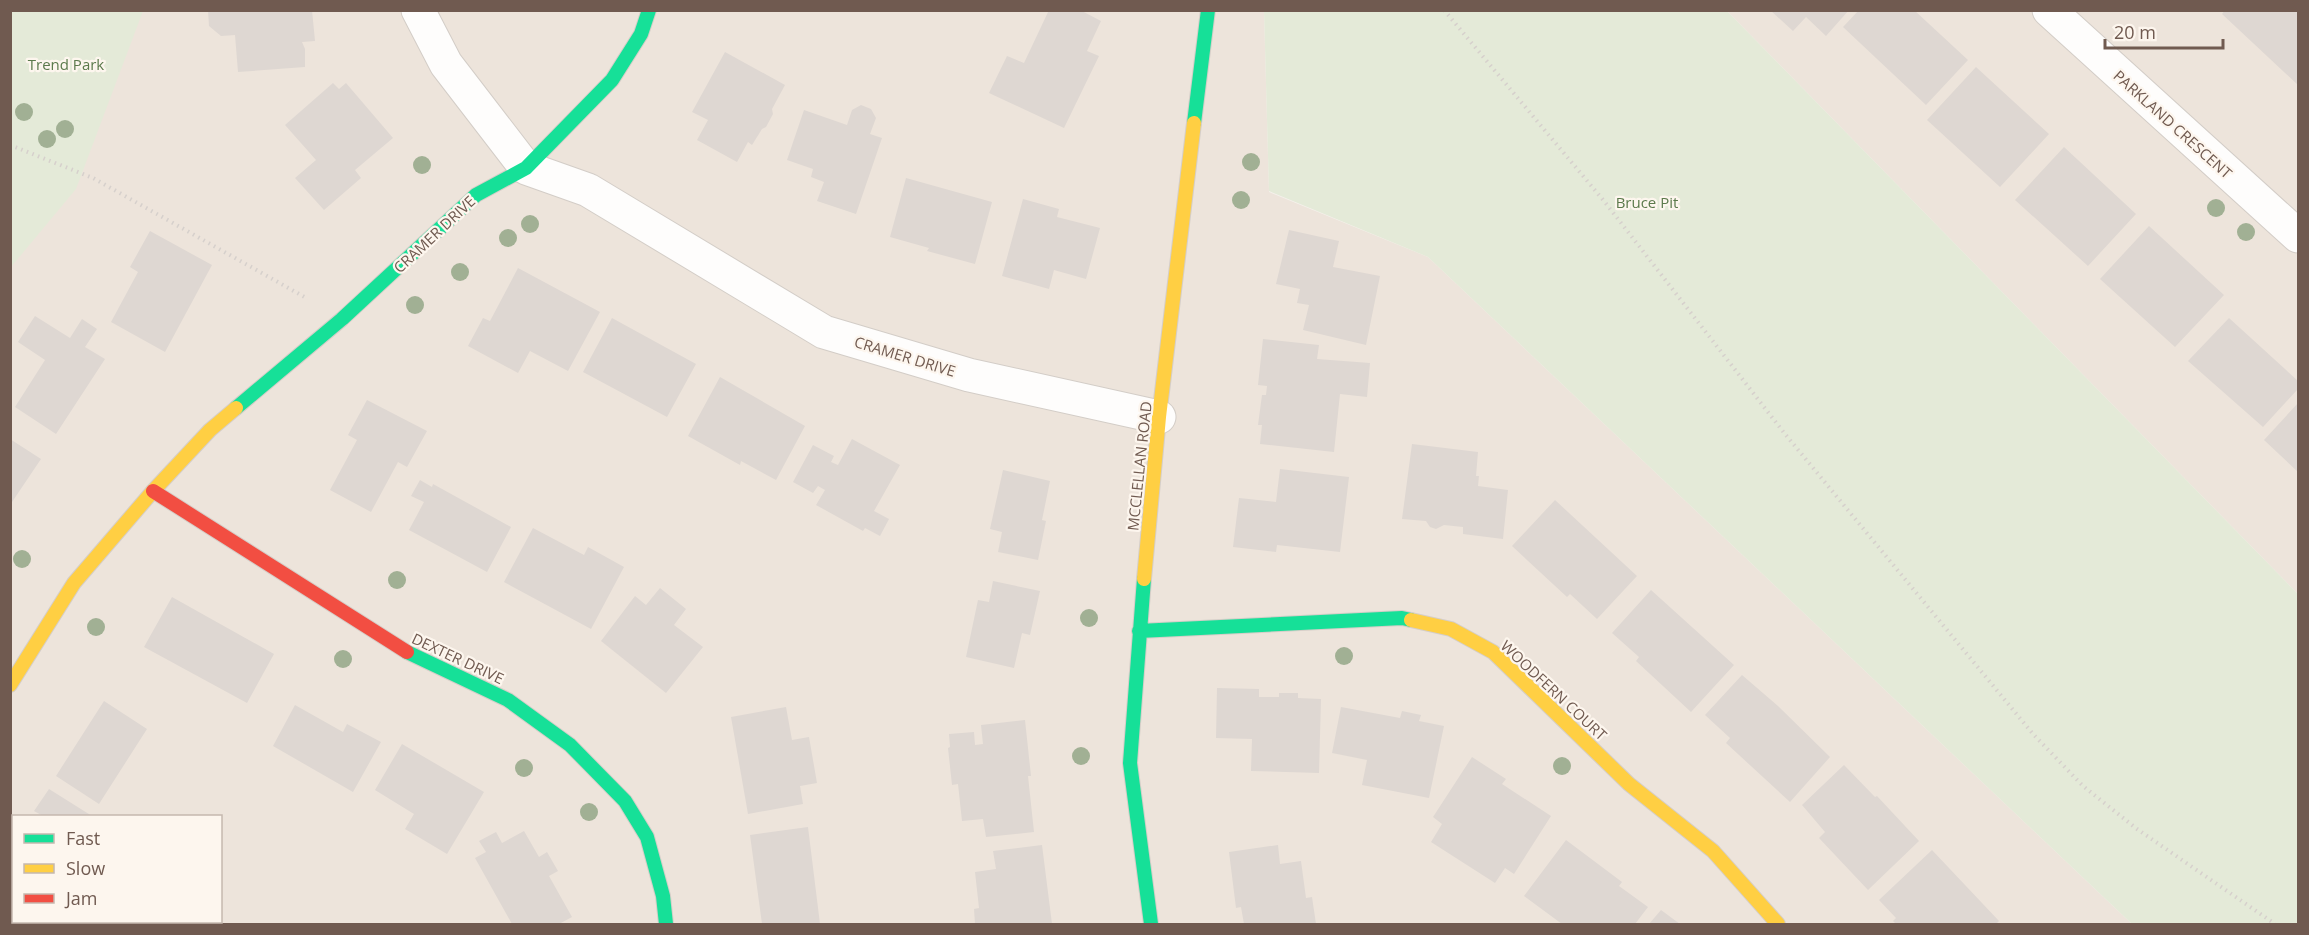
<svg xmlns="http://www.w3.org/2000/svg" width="2309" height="935" font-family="'Open Sans',sans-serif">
<rect width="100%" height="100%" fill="#f5f1ec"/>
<path fill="#ede4db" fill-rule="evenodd" d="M10 11H1264L1269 192 1428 257 2132 924H11ZM14 816H220V922H14Z
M1727 11H2298V594Z"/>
<path fill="#e4ead8" d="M11 10 143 11 76 189 11 267Z
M1264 11H1727L2298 594V924H2132L1428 257 1269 191Z"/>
<path fill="#ded7d2" d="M208 10H312L315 41 302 42 305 49V67L238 72 235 35 221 36 209 26Z
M1049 10H1080L1101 21 1087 51 1099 56 1064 128 989 93 1007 56 1024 63Z
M1770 10H1849L1826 36 1806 17 1793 31Z
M1859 10H1914L1968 60 1926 105 1843 27Z
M2225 10H2298V85L2222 14Z
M725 52 785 85 772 109 773 114 766 127 762 129 752 145 748 142 737 162 697 140 708 120 692 112Z
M1976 67 2049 134 2000 187 1927 120Z
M333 83 339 89 346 83 393 138 355 170 361 178 324 210 295 178 316 160 285 125Z
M861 105 871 109 876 118 870 134 882 138 856 214 817 201 824 182 811 177 813 169 787 160 804 110 847 125 852 110Z
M2064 147 2136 214 2088 266 2015 200Z
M906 178 992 202 975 264 927 251 929 248 890 237Z
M1023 199 1059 209 1057 217 1100 228 1086 279 1054 270 1049 289 1002 276Z
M2149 226 2224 295 2175 347 2100 279Z
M1289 230 1339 241 1333 267 1380 276 1366 345 1303 330 1309 305 1297 303 1300 289 1276 284Z
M150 231 212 265 165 352 111 322 138 272 130 267Z
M518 268 600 312 568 371 530 351 518 373 468 346 483 318 490 321Z
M35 316 70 338 82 319 97 329 85 347 105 359 56 434 15 407 45 360 18 342Z
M612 318 696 364 667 417 583 372Z
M2229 318 2298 381V389L2263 427 2188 361Z
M1263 339 1319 345 1317 359 1370 363 1367 397 1340 394 1334 452 1260 444 1262 425H1258L1262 395H1266L1267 386 1258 385Z
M720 377 805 426 776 480 741 461 740 465 688 436Z
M367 400 427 431 407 467 398 462 371 512 330 490 357 440 348 435Z
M2298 403V472L2264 440Z
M10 439 41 459 10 505Z
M852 439 900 465 874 511 889 519 880 536 865 528 863 531 816 505 825 490 818 486 813 493 793 482 813 445 834 456 831 462 838 465Z
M1412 444 1478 452 1476 476H1479L1478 486 1508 490 1503 539 1463 534V527L1444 525 1436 529 1430 527 1426 521 1402 519Z
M1280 469 1349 477 1340 552 1277 545 1276 552 1233 547 1239 498 1276 502Z
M1003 470 1050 481 1042 520 1046 521 1038 560 998 552 1002 532 990 529Z
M420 480 432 487 433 484 511 527 487 572 409 530 424 502 411 496Z
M1555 500 1637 576 1597 619 1570 594 1567 597 1512 546Z
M533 528 584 555 588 547 624 567 591 629 504 582Z
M993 581 1040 591 1030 635 1022 633 1014 668 966 657 978 600 989 602Z
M660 588 686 609 674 625 703 647 666 693 601 641 635 596 646 605Z
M1651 590 1734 665 1691 712 1636 661 1639 657 1612 633Z
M172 597 274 654 247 703 144 647Z
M1742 675 1778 706 1830 757 1790 802 1726 743 1730 738 1705 715Z
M1217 688 1259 689V697H1279V693H1298V698L1321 699 1319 773 1251 771 1252 739 1216 738Z
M104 701 147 729 99 804 56 776Z
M295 705 343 732 347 724 381 742 353 792 273 746Z
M786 707 792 740 809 737 817 783 800 786 803 804 748 814 731 717Z
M1341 707 1400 718 1402 711 1421 715 1419 721 1444 726 1429 798 1362 785 1367 760 1332 753Z
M1025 720 1031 776H1028L1034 832 986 837 983 819 962 821 958 784 952 785 948 748 950 747 949 734 974 732 975 745 983 744 981 725Z
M402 744 484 792 447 854 405 829 414 814 375 790Z
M1472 757 1506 779 1502 784 1551 816 1514 874 1505 868 1495 883 1431 842 1442 824 1433 817Z
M1844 765 1875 797 1877 796 1919 841 1868 890 1819 838 1825 832 1802 805Z
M49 789 92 816H43L34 811Z
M808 827 820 924H762L750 835Z
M524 831 539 857 547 852 558 871 549 876 572 917 559 924H512L475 858 486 852 479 841 496 832 502 843Z
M1566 840 1622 882 1619 886 1648 907 1635 924H1562L1524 896Z
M1042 845 1052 924H975L974 909 979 908 975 872 996 869 993 851Z
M1278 845 1280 864 1301 861 1306 898 1312 897 1316 924H1244L1241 907 1236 908 1229 852Z
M1932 850 1999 921 1996 924H1896L1893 921 1896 918 1879 900Z
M1661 910 1680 924H1649Z
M145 922H221L225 924H143Z"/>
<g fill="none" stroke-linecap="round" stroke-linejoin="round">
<g stroke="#d3cdc7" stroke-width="35">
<path id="street" d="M418 10 446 64 526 168 588 190 824 332 969 375 1159 417
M2049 10 2298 236"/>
</g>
<g stroke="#d5cec8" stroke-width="16">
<path id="fast" d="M1194 123 1208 10
M236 408 342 319 476 195 526 168 612 80 641 34 649 10
M1144 579 1130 763 1151 924
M1139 631 1402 618 1411 620
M407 652 508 700 570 745 625 801 647 837 663 896 666 924"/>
</g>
<g stroke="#d5cec8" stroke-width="16">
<path id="slow" d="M1144 579 1159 417 1194 123
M1411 620 1451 629 1493 652 1629 784 1713 851 1778 924
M10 685 74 583 153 491 210 430 236 408"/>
</g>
<g stroke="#d5cec8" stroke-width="16">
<path id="jam" d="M153 491 407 652"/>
</g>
<path stroke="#d6d0cc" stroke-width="4" stroke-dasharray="1.5 4.5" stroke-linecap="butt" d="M1444 10 1604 201 1785 434 2033 734 2083 786 2137 829 2275 924
M10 145 93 178 308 299"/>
<use href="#street" stroke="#fefdfc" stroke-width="33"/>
<use href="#fast" stroke="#16e098" stroke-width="14"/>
<use href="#slow" stroke="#ffcf43" stroke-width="14"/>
<use href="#jam" stroke="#f24e42" stroke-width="14"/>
</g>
<g fill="#a1b094">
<circle cx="24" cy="112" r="9"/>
<circle cx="65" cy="129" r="9"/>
<circle cx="47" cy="139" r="9"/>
<circle cx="1251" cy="162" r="9"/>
<circle cx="422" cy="165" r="9"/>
<circle cx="1241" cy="200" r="9"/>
<circle cx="2216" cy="208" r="9"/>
<circle cx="530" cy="224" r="9"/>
<circle cx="2246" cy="232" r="9"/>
<circle cx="508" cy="238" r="9"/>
<circle cx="460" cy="272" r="9"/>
<circle cx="415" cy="305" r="9"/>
<circle cx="22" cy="559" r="9"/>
<circle cx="397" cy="580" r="9"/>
<circle cx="1089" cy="618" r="9"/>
<circle cx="96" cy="627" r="9"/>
<circle cx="1344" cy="656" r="9"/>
<circle cx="343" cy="659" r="9"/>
<circle cx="1081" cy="756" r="9"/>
<circle cx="1562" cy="766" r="9"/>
<circle cx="524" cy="768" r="9"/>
<circle cx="589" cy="812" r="9"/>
</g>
<g text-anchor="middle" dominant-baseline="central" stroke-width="4.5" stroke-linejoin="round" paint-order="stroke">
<g font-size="15" fill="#5c7a4c" stroke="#fdf6ee">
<text x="66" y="64">Trend Park</text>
<text x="1647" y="202">Bruce Pit</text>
</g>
<g font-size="15" fill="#705a50" stroke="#fdf6ee">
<text transform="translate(2173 124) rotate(42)">PARKLAND CRESCENT</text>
<text transform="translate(434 234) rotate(-43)">CRAMER DRIVE</text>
<text transform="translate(905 356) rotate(17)">CRAMER DRIVE</text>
<text transform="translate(1139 466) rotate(-84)">MCCLELLAN ROAD</text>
<text transform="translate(458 658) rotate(25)">DEXTER DRIVE</text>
<text transform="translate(1554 690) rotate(43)">WOODFERN COURT</text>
</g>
</g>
<rect width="2309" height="935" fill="none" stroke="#705a50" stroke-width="24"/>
<rect x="12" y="815" width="210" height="108" fill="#fdf6ee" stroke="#c5b8af" stroke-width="1.5"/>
<rect x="24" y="834" width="30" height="9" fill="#16e098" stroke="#c5b8af" stroke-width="1.5"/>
<text x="66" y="845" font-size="18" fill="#705a50">Fast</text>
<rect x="24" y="864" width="30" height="9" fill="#ffcf43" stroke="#c5b8af" stroke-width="1.5"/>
<text x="66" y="875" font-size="18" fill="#705a50">Slow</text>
<rect x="24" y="894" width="30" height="9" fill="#f24e42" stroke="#c5b8af" stroke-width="1.5"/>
<text x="66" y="905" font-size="18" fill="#705a50">Jam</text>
<path d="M2105 39v9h118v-9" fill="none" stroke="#705a50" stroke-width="3"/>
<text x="2114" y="39" font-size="18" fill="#705a50" stroke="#fdf6ee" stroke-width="4.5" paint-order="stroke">20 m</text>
</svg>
